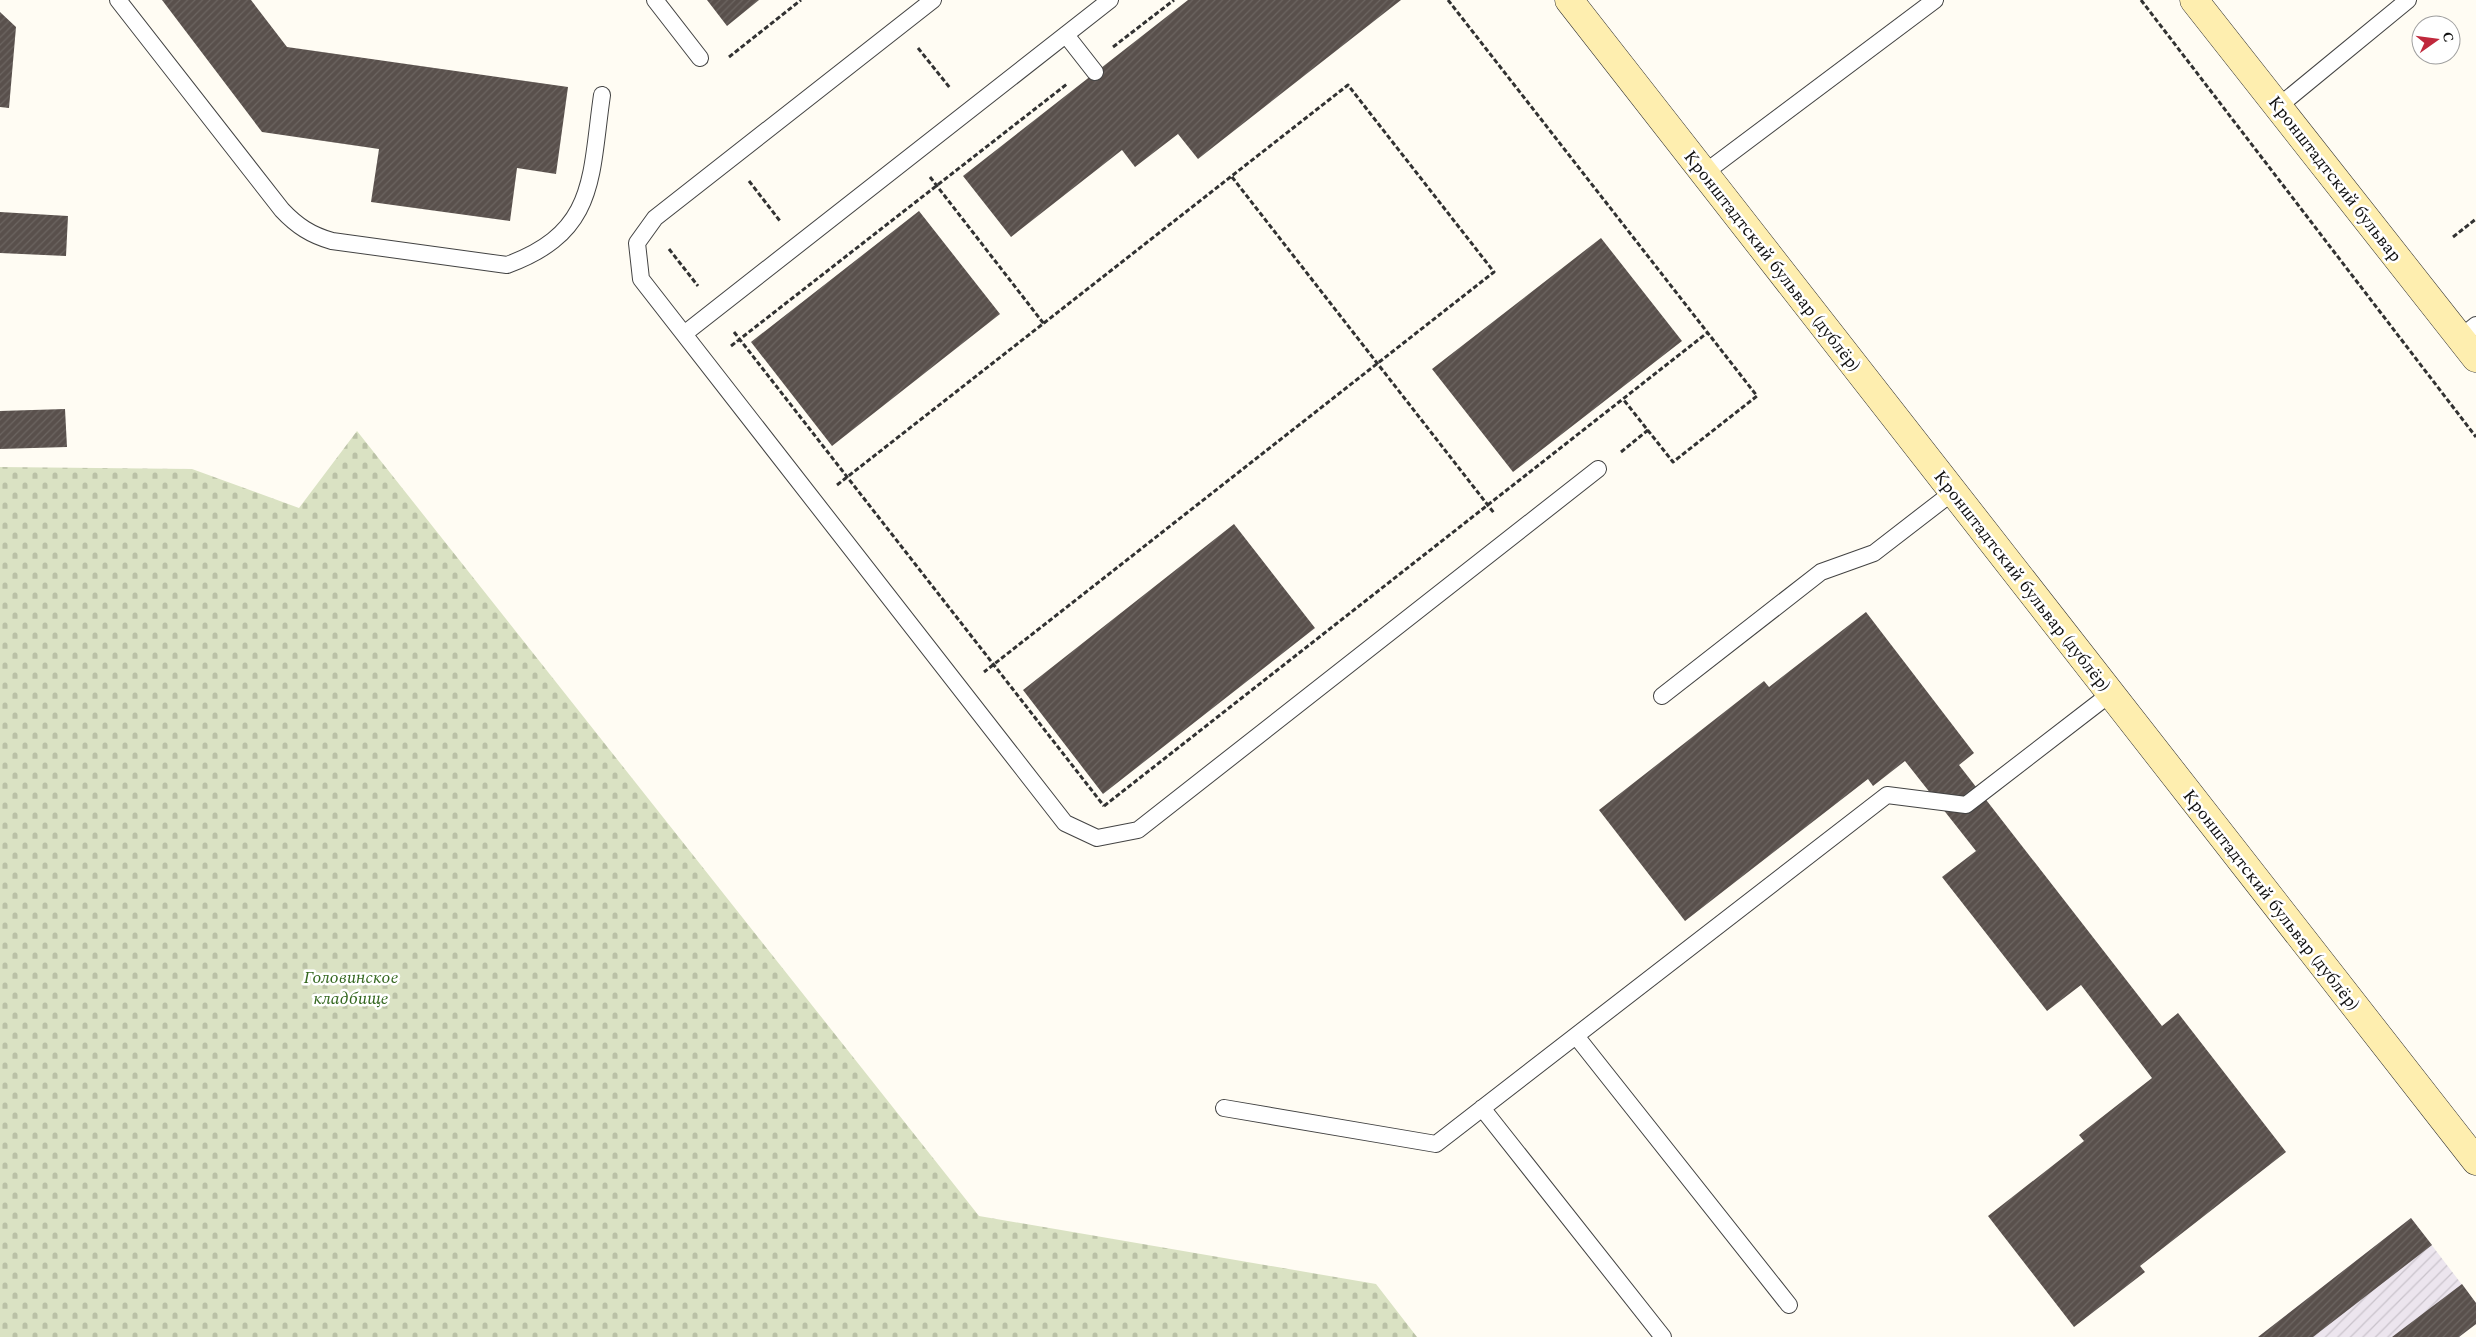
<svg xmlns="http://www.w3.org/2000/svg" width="2476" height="1337" font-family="Spectral,serif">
<defs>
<pattern id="industrial-furrows" width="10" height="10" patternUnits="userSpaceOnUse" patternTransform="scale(1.25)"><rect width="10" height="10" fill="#ece5ee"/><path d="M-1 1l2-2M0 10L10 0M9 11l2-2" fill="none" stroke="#c9c3cb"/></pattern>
<pattern id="cemetery-stones" width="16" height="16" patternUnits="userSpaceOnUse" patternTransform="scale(1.25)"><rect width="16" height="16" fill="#dae2c3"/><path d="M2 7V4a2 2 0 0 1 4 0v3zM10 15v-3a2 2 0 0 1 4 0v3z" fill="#bac1a6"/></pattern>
<pattern id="building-hatch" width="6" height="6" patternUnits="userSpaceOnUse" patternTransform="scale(1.25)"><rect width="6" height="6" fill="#59504c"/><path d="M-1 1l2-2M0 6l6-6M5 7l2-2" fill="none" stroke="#6c6561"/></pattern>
</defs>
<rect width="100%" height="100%" fill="#fffcf3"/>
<path fill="url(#industrial-furrows)" d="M2411 1218 2476 1303V1324L2459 1337H2258Z"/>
<path fill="url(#cemetery-stones)" d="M357 431 979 1216 1376 1284 1417 1337H0V467L192 469 299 508Z"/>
<path fill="url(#building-hatch)" d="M162 0H251L287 47 568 87 556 174 517 168 510 221 371 202 379 149 262 132Z
M707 0H759L727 26Z
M1188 0H1401L1198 159 1178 134 1135 167 1122 150 1011 237 963 176Z
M0 12 16 27 9 108 0 107Z
M919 211 1000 314 832 446 751 342Z
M0 212 68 216 66 256 0 253Z
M1601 238 1682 341 1513 472 1432 369Z
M65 409 67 447 0 449V411Z
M1234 524 1315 628 1103 794 1023 690Z
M1866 612 1974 753 1959 765 2162 1026 2178 1013 2286 1152 2140 1266 2145 1272 2074 1327 1988 1216 2084 1141 2079 1135 2152 1078 2081 985 2047 1011 1942 877 1976 851 1905 761 1873 786 1868 779 1685 921 1599 810 1764 681 1769 687Z
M2411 1218 2432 1245 2313 1337H2258Z
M2462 1284 2476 1303V1324L2459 1337H2392Z"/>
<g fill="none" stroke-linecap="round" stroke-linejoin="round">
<g stroke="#434343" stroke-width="18">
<path id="lane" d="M118 0 282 210C297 226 311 235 332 241L507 265C597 232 590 178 602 95
M655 0 700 58
M933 0 655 218 637 243 641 279 1065 823 1097 838 1138 830 1598 469
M1066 35 1095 72
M2279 106 2408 0
M1703 174 1935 0
M684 334 1110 0
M2460 338 2476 325
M1662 696 1821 572 1874 553 1953 492
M1576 1036 1789 1305
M1224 1108 1436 1144 1887 795 1966 805 2110 694
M1482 1108 1663 1337"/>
</g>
<g stroke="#323232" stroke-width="29">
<path id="secondary" d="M1569 0 2476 1161
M2194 0 2476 358"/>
</g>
<path stroke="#323232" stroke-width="3" stroke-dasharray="5 2.5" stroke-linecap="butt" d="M1448 0 1757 396 1673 462 1623 399
M2141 0 2476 437
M1113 47 1174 0
M918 48 950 88
M729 57 801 0
M930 177 1044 324
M1232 177 1494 513
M749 181 780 221
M2453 237 2476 219
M669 249 698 286
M734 332 1104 806
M731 346 1067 84
M1621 452 1648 430
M837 485 1348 85 1494 272 984 672
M1104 806 1707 333"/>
<use href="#lane" stroke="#fff" stroke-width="16"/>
<use href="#secondary" stroke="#feeeaf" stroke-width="28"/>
</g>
<g text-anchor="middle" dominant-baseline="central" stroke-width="5" stroke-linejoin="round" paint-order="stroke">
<g font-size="18" fill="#101010" stroke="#fff">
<text transform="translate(2335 179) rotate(52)">Кронштадтский бульвар</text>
<text transform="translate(1772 261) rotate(52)">Кронштадтский бульвар (дублёр)</text>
<text transform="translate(2022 581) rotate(52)">Кронштадтский бульвар (дублёр)</text>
<text transform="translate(2271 900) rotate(52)">Кронштадтский бульвар (дублёр)</text>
</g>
<g font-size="18" font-style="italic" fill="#356820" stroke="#fff">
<text x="351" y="977">Головинское<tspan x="351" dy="21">кладбище</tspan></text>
</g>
</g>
<g transform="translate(2436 40) rotate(76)"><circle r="24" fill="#ffffff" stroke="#9f9f9f"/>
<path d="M0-4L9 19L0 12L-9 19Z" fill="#c0283c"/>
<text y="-8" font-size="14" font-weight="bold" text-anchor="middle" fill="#101010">С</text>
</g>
</svg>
